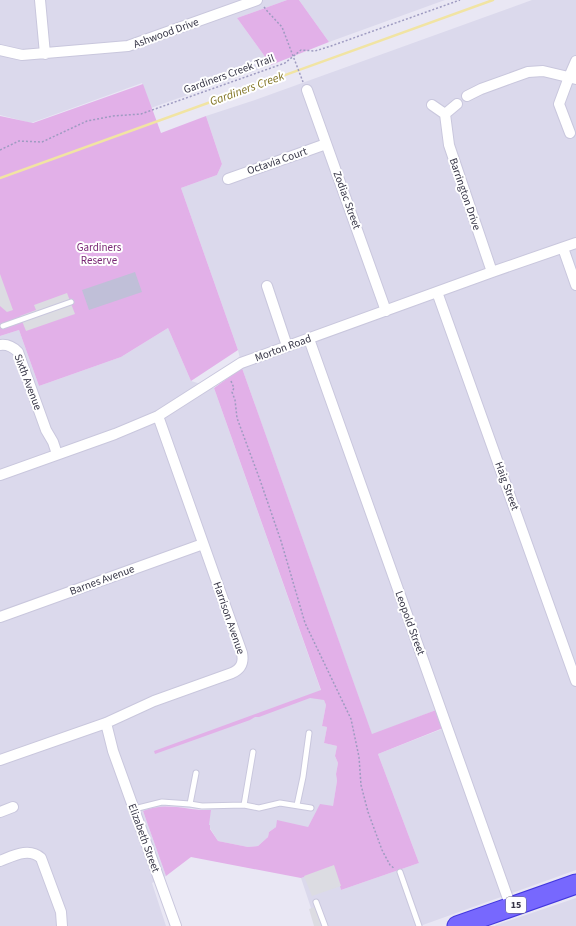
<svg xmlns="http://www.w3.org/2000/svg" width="576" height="926" font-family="'Source Sans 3',sans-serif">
<rect width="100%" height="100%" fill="#e9e7f4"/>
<path fill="#dbd9ec" d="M0 0H287L237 18 271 65 151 108 142 83 31 123 0 115Z
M299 0H445L329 42Z
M532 0H576V870L420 926H317L301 878 334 867 341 890 419 863 378 754 442 729 436 710 372 735 242 368 238 350 181 188 217 175 222 164 206 116 255 100Z
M168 328 191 381 214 388 326 705 322 726 327 727 324 743 337 746 335 756 338 763 336 774 337 781 333 807 320 805 308 827H276L269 832 268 837 258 846 248 847 218 841 208 825 211 810 167 806 143 811 166 876 152 883 166 926H0V336L19 330 39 386 121 357Z
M576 898V926H495L496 925Z"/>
<path fill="#e2b0e8" d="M287 0H299L329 42 271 65 237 18Z
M143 84 161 133 206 116 222 164 217 175 181 188 238 350 191 381 168 328 121 357 39 386 19 330 0 336V116L33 123Z
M242 368 372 734 436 710 443 728 378 754 419 863 341 890 334 867 301 878 191 857 166 876 143 811C170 801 185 811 211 810L209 825H210V829L218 841 248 847 258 846 268 837 269 832 276 827 277 820 308 827 320 804 333 806 337 781 336 774 338 763 335 756 337 746 324 743 327 727 322 726 326 705 324 700 310 698 259 717H255L250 720 155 754 154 751 321 690 214 388Z"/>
<path fill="#dcdce2" d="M0 274 13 310 7 312 0 306Z
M67 293 75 314 26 331 20 316 36 310 34 305Z
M334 865 341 886 312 896 304 876Z
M315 907 321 926H314L309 909Z"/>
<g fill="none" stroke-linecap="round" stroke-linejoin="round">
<path stroke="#f1e4a3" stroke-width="2.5" d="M0 178 493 0"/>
</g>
<path fill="#c0bfd8" d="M135 272 142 292 89 310 82 290Z"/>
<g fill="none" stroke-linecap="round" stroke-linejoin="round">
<g stroke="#c9c7dd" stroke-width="7">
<path id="lane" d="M3 326 71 302
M190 804 196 773
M244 805 253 752
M297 805 303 777 309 733
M134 809 162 802 190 804 202 806 244 805 259 808 280 803 311 808
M400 872 419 926
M316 902 325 926"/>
</g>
<g stroke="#c9c7dd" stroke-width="12">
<path id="street" d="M40 0 45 54
M0 50 22 55 128 46 257 0
M307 90 386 311
M467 96 481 89 528 72 543 71 576 79
M432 105 445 114 449 145 492 272
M445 114 457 104
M570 133 559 104 569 77 576 61
M228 179 326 144
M563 248 576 285
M267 286 287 346
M437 292 576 681
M309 339 511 907
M0 345C7 344 13 347 18 352L46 430 53 442 57 454
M0 475 115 434 158 416 241 363 492 272 576 243
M0 617 203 544
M106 723 113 751 176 926
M0 760 106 723 154 701 232 673C241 669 244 663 242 653L158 416
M0 812 13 807
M0 861C13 856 29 847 41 858L61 912 62 926"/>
</g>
<g stroke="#4237de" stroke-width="21">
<path id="highway" d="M457 926 576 884"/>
</g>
<path stroke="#9e9bc1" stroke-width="1.5" stroke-dasharray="2 2" stroke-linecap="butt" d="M264 7 268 12 282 27 303 82
M0 150 19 141 42 142 87 121 113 116 141 114 285 63 301 50 315 51 331 46 460 0
M231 381 234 388 232 392 235 400 237 418 260 480 281 541 305 623 351 719 359 757 361 785 368 812 382 850 390 865 395 869"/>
<use href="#lane" stroke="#fff" stroke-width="5"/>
<use href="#street" stroke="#fff" stroke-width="10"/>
<use href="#highway" stroke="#7768fe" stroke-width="19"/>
</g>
<g text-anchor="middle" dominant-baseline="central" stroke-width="4" stroke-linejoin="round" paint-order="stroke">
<rect fill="#fff" stroke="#73727e" stroke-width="1" x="506" y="897" width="20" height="16" rx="3"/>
<g font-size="10" font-weight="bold" fill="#373647">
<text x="516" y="905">15</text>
</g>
<g font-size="11" fill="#373647" stroke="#fff">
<text transform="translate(166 33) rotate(-20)">Ashwood Drive</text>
<text transform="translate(229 74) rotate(-20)">Gardiners Creek Trail</text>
<text transform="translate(277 161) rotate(-19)">Octavia Court</text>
<text transform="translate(465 194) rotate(71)">Barrington Drive</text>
<text transform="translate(347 200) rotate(70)">Zodiac Street</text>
<text transform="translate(283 348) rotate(-20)">Morton Road</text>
<text transform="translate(28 382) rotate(69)">Sixth Avenue</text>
<text transform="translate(507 486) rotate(70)">Haig Street</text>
<text transform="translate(102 580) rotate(-20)">Barnes Avenue</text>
<text transform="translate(229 618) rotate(71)">Harrison Avenue</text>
<text transform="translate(410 623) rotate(70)">Leopold Street</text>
<text transform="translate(144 838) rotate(70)">Elizabeth Street</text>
</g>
<g font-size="11" fill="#792975" stroke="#fff">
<text x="99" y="247">Gardiners<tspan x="99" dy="13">Reserve</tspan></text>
</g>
<g font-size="12" font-style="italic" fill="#827525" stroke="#fff">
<text transform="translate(247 89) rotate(-20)">Gardiners Creek</text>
</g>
</g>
</svg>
